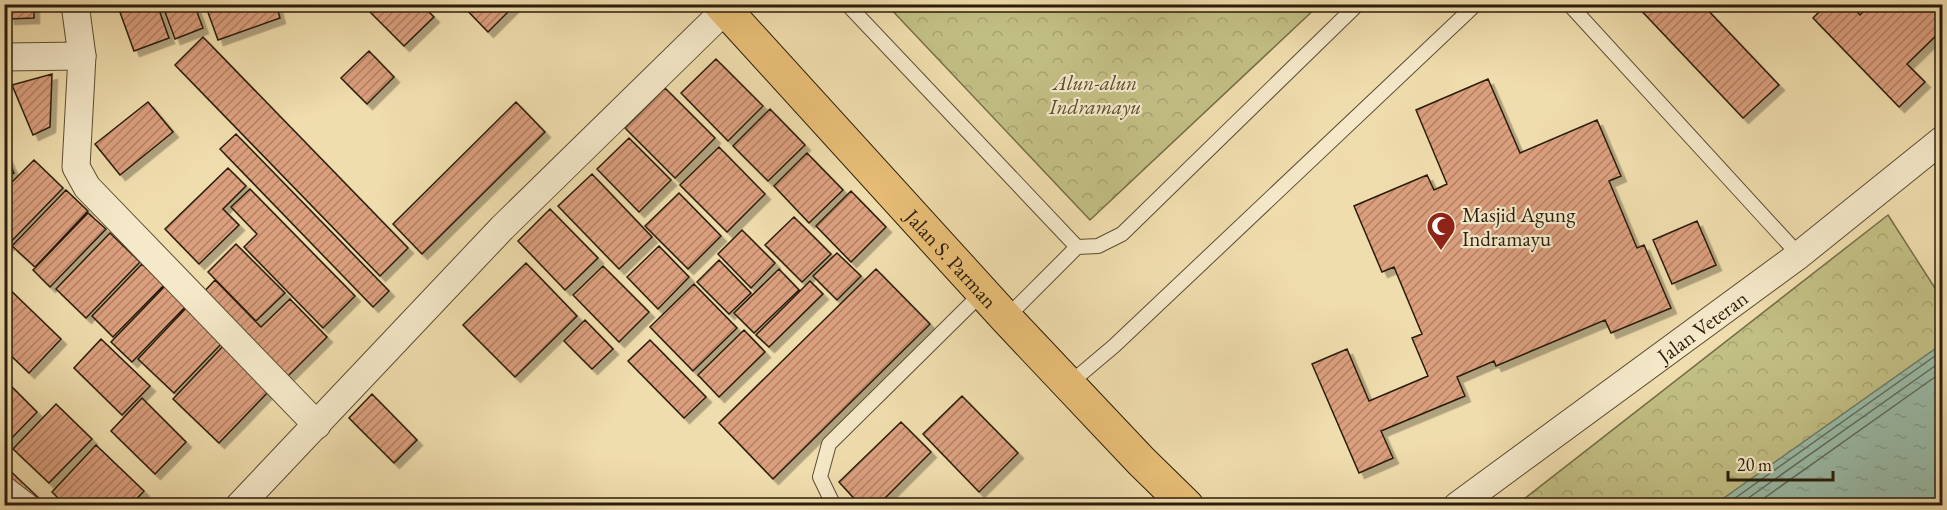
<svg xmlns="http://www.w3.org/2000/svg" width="1947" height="510" font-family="'EB Garamond',serif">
<defs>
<pattern id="park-crowns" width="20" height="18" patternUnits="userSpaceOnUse" patternTransform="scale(1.5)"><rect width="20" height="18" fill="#c2bf84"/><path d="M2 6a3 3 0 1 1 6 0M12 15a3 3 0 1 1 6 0" fill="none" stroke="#a7a471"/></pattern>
<pattern id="water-ripples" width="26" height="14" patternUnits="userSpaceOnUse" patternTransform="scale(1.5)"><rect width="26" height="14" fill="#9abca9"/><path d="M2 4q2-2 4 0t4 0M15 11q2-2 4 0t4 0" fill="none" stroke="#85a190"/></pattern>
<pattern id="building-hatch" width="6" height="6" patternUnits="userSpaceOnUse" patternTransform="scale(1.5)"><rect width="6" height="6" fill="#db9f7e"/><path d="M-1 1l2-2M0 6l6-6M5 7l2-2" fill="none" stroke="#b28165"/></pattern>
<filter id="shadow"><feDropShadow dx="5.5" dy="5.5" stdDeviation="0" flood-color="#0004"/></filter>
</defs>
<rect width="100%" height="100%" fill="#f0ddad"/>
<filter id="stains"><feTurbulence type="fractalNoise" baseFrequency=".00333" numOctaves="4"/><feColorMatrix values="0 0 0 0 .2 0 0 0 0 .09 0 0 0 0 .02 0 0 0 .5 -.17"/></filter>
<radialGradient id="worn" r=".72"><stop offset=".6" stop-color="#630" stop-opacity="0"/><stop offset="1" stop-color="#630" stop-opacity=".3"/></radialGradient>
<path fill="url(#park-crowns)" stroke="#766e48" stroke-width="1.5" d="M887 5H1319L1090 220Z
M1888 215 1942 299V505L1515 506Z"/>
<path fill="url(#water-ripples)" stroke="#6d7c6a" stroke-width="1.5" d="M1942 344V505H1714Z"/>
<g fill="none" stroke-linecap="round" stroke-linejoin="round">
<path stroke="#626c5a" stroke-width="1.5" d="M1724 506 1942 351
M1737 506 1942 361
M1753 506 1942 372"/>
</g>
<path fill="url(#building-hatch)" stroke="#2a1d0b" stroke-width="1.5" filter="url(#shadow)" d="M8 4H34V18L9 19Z
M117 4H157L169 38 134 51Z
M162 4H194L203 28 175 39Z
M205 4H276L280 18 218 40Z
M367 4H421L434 17 404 46 365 7Z
M461 4H516L488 32Z
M1635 4H1702L1779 85 1743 118Z
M1827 4H1850L1860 15 1871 4H1942V30L1907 64 1925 82 1899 107 1813 18Z
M203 37 408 248 380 276 175 65Z
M369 51 394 77 367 104 341 78Z
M716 59 763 106 728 141 681 93Z
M52 74 50 127 33 135 12 85Z
M1488 79 1520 153 1597 120 1621 176 1609 181 1637 248 1644 245 1671 308 1611 333 1605 320 1496 366 1494 361 1457 377 1465 396 1381 431 1393 458 1359 473 1312 364 1347 349 1369 401 1428 376 1412 338 1422 334 1394 267 1382 272 1354 206 1427 175 1434 190 1447 184 1416 110Z
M665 88 715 138 675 178 625 128Z
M148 102 173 132 120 175 95 144Z
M516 102 545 132 422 254 393 224Z
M770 109 805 145 768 181 733 146Z
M236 134 389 291 373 307 220 149Z
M629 138 671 180 639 212 597 169Z
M719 147 765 194 727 232 680 185Z
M4 150 14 173 4 177Z
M807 153 843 190 809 223 774 186Z
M34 160 63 188 4 249V190Z
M228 168 246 186 223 209 239 225 199 264 165 229Z
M592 174 652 237 619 269 558 206Z
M250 189 355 296 323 328 244 247 257 234 231 207Z
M66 190 88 211 35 267 12 246Z
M851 191 886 227 851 262 816 226Z
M679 193 721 236 688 269 645 226Z
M550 209 598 258 565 290 518 241Z
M88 213 106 229 50 287 33 270Z
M794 217 831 254 802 282 765 245Z
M1697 221 1716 265 1672 284 1653 240Z
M742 230 775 263 751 288 718 254Z
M110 233 140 262 86 318 56 289Z
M236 244 285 293 256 321 208 272Z
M659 246 689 277 658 309 627 277Z
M837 253 861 276 837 300 813 276Z
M719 260 751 293 729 314 697 282Z
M526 263 577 316 515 377 463 325Z
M142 264 164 285 113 337 92 316Z
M603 266 649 312 619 342 573 295Z
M779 269 799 290 754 333 734 313Z
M876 269 930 324 773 479 719 423Z
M215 280 261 327 290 299 327 337 283 381 200 296Z
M810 281 823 294 769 347 756 335Z
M4 284 61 339 29 373 4 349Z
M694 284 737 328 693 371 650 327Z
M166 285 187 305 132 362 111 342Z
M187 307 223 342 174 393 138 359Z
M585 320 613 349 592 369 564 341Z
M744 330 765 352 719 397 698 375Z
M101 339 150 386 122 415 74 368Z
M650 340 706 397 684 418 628 361Z
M225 344 271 389 219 443 173 399Z
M5 380 37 412 4 446V381Z
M372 394 417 440 394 463 349 418Z
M962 396 1018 453 979 492 923 434Z
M142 398 186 442 155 474 111 431Z
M56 404 92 439 49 483 13 449Z
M901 422 931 452 877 506H861L839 482Z
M96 445 144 491 130 506H66L52 492Z
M4 465 44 503 42 506 4 504Z"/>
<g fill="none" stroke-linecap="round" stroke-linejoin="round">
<g stroke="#5c4d34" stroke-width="16">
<path id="service" d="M847 4 1077 247
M1569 4 1799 255
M1006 318 1077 247 1098 246 1122 234 1358 4
M1069 384 1114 346 1476 4
M834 506 820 477 829 444 983 292"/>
</g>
<g stroke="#5c4d34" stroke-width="29">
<g id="minor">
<path d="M75 4 82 56 76 167 87 187 317 425"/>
<path d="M4 57 82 56"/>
<path d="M4 490 25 506"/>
<path d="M239 506 502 228 725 10"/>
<path id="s1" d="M1457 506 1799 255 1942 140"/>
</g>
</g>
<g stroke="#2a1d0b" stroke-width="35">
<g id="primary">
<path id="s2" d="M720 4 1006 318 1141 461 1187 506"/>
</g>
</g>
<use href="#service" stroke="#f5e9ca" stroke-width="14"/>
<use href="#minor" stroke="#f5e9ca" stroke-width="27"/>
<use href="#primary" stroke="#e8be76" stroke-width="33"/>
</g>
<defs>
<g id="mosque-pin" transform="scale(1.5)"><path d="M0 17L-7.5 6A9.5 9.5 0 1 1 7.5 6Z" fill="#8f2418" stroke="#f5e9ca"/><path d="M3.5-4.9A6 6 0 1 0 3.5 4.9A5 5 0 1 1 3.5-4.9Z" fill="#fff"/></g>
</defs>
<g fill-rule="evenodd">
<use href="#mosque-pin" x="1441" y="226"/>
</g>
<g text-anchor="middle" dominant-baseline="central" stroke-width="4.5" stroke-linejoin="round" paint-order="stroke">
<g font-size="21" font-style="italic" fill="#584e2f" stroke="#f5e9ca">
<text x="1095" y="82">Alun-alun<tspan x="1095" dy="24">Indramayu</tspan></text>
</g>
<g font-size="21" fill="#2a1d0b" stroke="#f5e9ca" text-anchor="start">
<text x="1462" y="214">Masjid Agung<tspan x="1462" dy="24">Indramayu</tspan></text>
</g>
<g font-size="21" fill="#2a1d0b" stroke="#f5e9ca">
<text stroke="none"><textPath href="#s2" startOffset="344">Jalan S. Parman</textPath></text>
<text stroke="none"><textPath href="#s1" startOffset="304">Jalan Veteran</textPath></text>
</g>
</g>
<rect width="1947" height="510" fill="none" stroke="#f0ddad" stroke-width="24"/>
<rect x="6" y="6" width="1935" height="498" fill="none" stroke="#2a1d0b" stroke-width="3"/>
<rect x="12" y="12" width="1923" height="486" fill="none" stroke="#2a1d0b" stroke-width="1.5"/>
<path d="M1728 471v9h105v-9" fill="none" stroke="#2a1d0b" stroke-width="3"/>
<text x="1737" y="471" font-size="18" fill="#2a1d0b" stroke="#f5e9ca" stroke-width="4.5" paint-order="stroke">20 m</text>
<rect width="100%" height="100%" filter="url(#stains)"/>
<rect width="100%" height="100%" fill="url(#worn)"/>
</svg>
